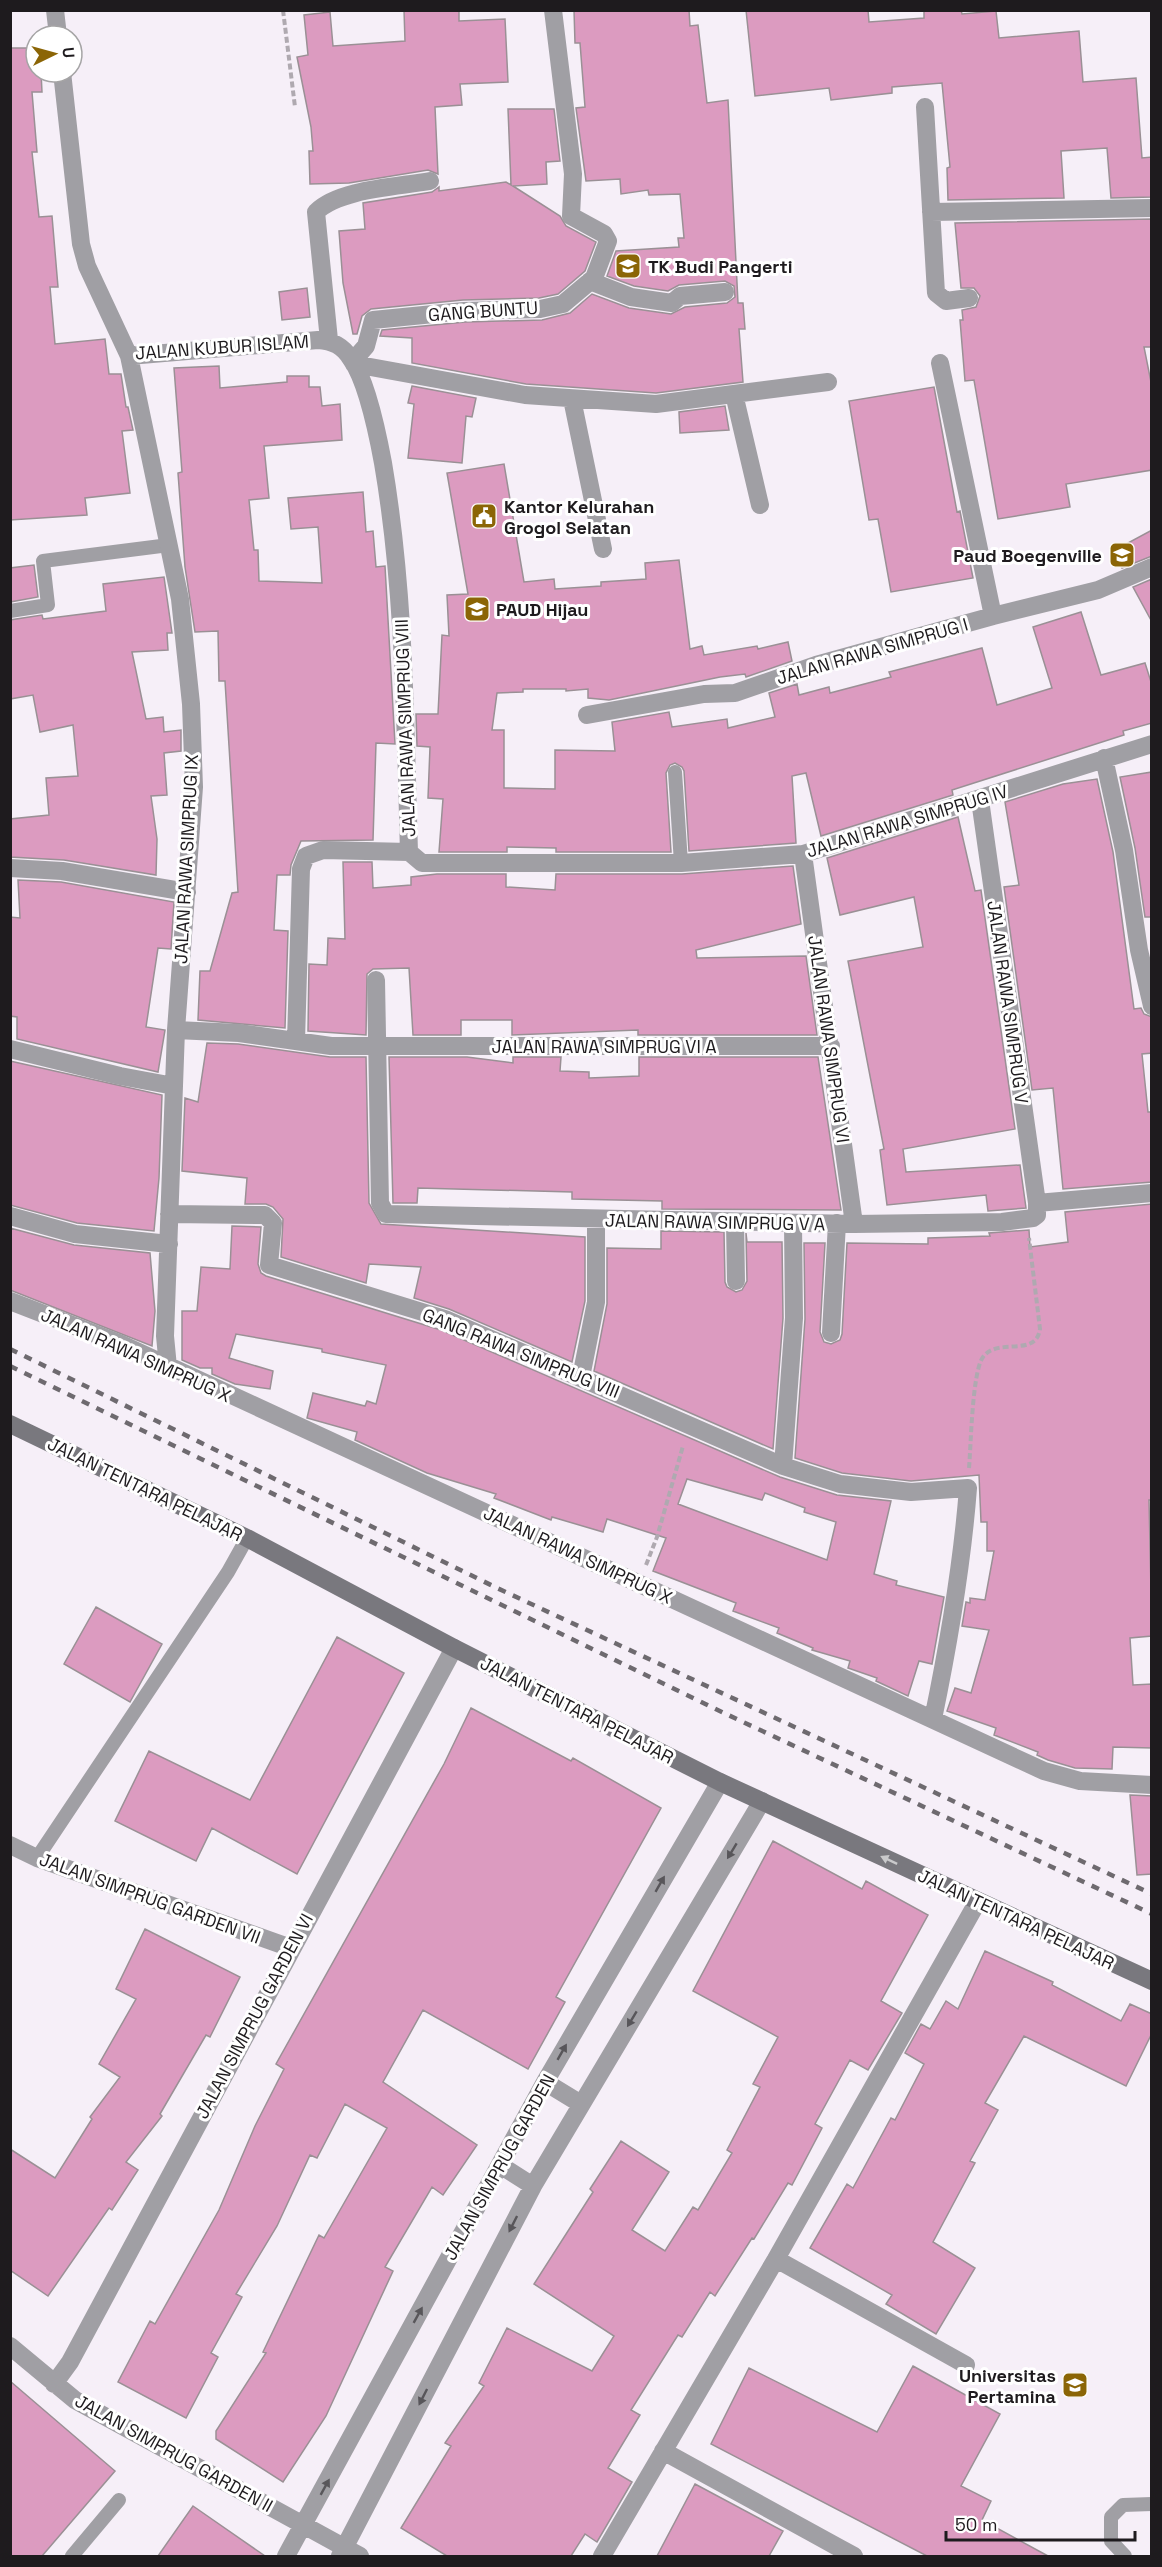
<svg xmlns="http://www.w3.org/2000/svg" width="1162" height="2567" font-family="'Space Grotesk',sans-serif">
<rect width="100%" height="100%" fill="#f6eff8"/>
<path fill="#dc9bc0" stroke="#9a9095" stroke-width="1.5" fill-rule="evenodd" d="M404 10H459V21L505 19 508 82 460 84 462 105 435 107 438 174 428 170 349 183 310 184 309 151H313L311 127 297 57 308 55 304 15 330 12 333 46 405 41Z
M574 10H689L690 26 698 25 707 103 728 100 738 303H743L745 329H739L743 382 656 393 526 384 412 363V338L380 336 382 330 465 322 542 320 570 313 592 294 629 308 671 314 685 307 727 303 735 297 734 286 725 281 679 285 668 291 634 286 607 276 616 251 679 247 678 238H684L680 194 649 195 648 190 621 194 620 179 586 181 576 108 585 107 580 43H575Z
M746 10H868L869 22 924 18V10H961L962 14 996 11 999 38 1079 31 1083 82 1136 78 1142 158 1152 157V197L1111 198 1107 148 1061 151 1064 198 948 200 947 168 950 167 942 83 892 87V93L831 100 829 88 755 96Z
M10 48H36V72H41L42 92H32L37 152H32L39 217 52 216 58 287H50L55 344 105 339 109 374H121L126 407H128L133 430 122 431 130 493 85 498 87 515 10 520Z
M508 109H554L560 161 546 162 547 184 513 186 560 216 566 226 596 242 585 271 558 294 539 298 463 300 371 309 362 316 357 334H353L343 283 339 231 365 229 363 203 432 192 439 187V191L506 182 511 185Z
M1151 219 1152 347H1144L1152 387V470L1066 484 1070 507 998 519 974 380 965 381 960 320H963L962 310 976 307 980 296 974 288H961L955 223Z
M307 288 310 317 282 320 279 292Z
M219 366 220 388 287 382V376H309V387H320L322 406 340 404 342 440 264 446 269 498 249 500 254 550H258L259 581 322 583 318 527 291 529 288 498 363 492 366 532 373 531 376 567 385 566 395 744 376 743 373 840 301 841 291 865 290 875H277L274 930 288 931 285 1028 198 1020 200 971H210L232 893 238 892 225 681H219L218 631 195 632 185 567 178 473 182 472 174 368Z
M412 386 476 398 472 417 466 416 462 463 408 458 414 404 408 403Z
M934 387 957 512 960 511 973 578 891 592 878 519 869 520 849 401Z
M725 406 729 430 680 433 679 412Z
M504 464 524 582 554 579 555 589 601 586V582L646 579 645 563 679 560 690 649 702 646 704 655 757 646 758 649 788 642 792 661 746 677 745 674 720 677 609 700 588 698V689L566 691V689H523V692L497 693 492 730H504V788L555 789V750L615 751 612 722 669 712 672 727 727 719 728 728 775 717 769 693 797 684 799 695 829 687 830 693 891 677 889 672 982 648 997 705 1052 688 1033 627 1081 612 1101 675 1145 663 1152 685V723L1123 731 1124 735 952 790 953 795 821 836 806 773 792 776 796 843 689 851 684 771 682 767 675 763 670 765 666 773 671 852H556V848L507 847V852H439L443 799 428 798 430 747 417 746 416 714H438L442 635 449 636 447 595 468 594 447 473Z
M1152 530V556L1122 568 1113 551Z
M34 565 38 597 10 602V568Z
M164 577 172 633H167L168 650 132 652 146 719 163 717 164 732 181 730V751L164 753 167 795 151 796 157 839 156 875 64 860 10 857V819L49 815 46 778 78 776 73 725 40 732 33 695 10 699V620L42 615 43 619 106 611 103 584Z
M1152 579V622L1133 587Z
M1152 772V917H1145L1135 848 1120 777Z
M1097 779 1113 852 1134 1009 1141 1008 1144 1014 1152 1017V1053L1142 1054 1148 1112H1152V1182L1063 1189 1053 1088 1032 1090 1004 887 1019 885 1005 802 1063 784Z
M958 817 975 891 981 890 1015 1129 903 1149 906 1172 1020 1165 1026 1208 988 1211 986 1195 887 1205 880 1150 884 1149 848 961 923 947 914 897 840 915 827 858Z
M343 862H372L373 888 411 885V877L437 874H506V887L555 890 556 874H682L793 866 801 924 696 950 697 958 806 956 817 1035H638V1030L512 1035V1020H461V1035H413L409 968 373 969 367 974 366 1035 308 1031 309 964 327 965 328 938 345 939Z
M18 880 61 882 174 902 171 949 158 948 146 1027 165 1030 158 1072 17 1039V1017L10 1016V917L20 918Z
M207 1043 238 1044 330 1057H366L369 1203 381 1224 585 1237V1301L572 1362 449 1309 414 1298 421 1267 369 1264 366 1283 281 1257 283 1219 273 1207 266 1204H245L247 1178 182 1171 185 1098 198 1102Z
M389 1057H467L513 1063V1057H561L560 1071 589 1072V1078L639 1076V1057H818L841 1210 662 1209V1201L572 1199V1192L418 1188 417 1203H393Z
M10 1061 162 1095 159 1178 154 1231 77 1223 10 1205Z
M1152 1204V1500H1149L1152 1636 1130 1638 1133 1685 1152 1684V1748L1113 1747 1112 1769 1075 1768 1048 1760 1037 1755 1038 1752 994 1735 996 1728 947 1711 955 1688 971 1693 989 1630 962 1626 966 1602 970 1603V1598L985 1600 994 1551H987V1522H981L979 1475 911 1481 842 1473 795 1458 805 1319 804 1243H825L820 1332 824 1342 831 1344 840 1340 842 1334 847 1243 928 1244V1238L990 1236 989 1233 1029 1230 1030 1247 1068 1242 1065 1212Z
M232 1226 261 1227 258 1264 261 1273 266 1276 441 1330 780 1477 837 1495 891 1501 874 1574 897 1581 896 1585 944 1597 932 1664 919 1661 908 1696 876 1681 877 1678 848 1668 850 1661 812 1650 813 1648 777 1633 779 1628 733 1611 736 1603 653 1571 666 1538 607 1519 603 1532 552 1517 551 1520 494 1498 496 1494 427 1473 355 1440 357 1432 307 1418 313 1393 365 1406 367 1401 376 1404 386 1365 322 1352V1349L236 1334 229 1358 273 1371 270 1389 235 1384 212 1374V1368H200L182 1360V1311H197L201 1267 230 1269ZM687 1479 762 1500 765 1493 805 1508 804 1512 836 1522 827 1560 678 1504Z
M10 1228 74 1245 150 1253 155 1311 152 1346 10 1290Z
M661 1231 724 1232 725 1282 727 1287 736 1292 742 1290 747 1281 746 1233 747 1242H782L783 1318 773 1449 594 1371 607 1304V1248L661 1249Z
M96 1607 162 1644 130 1702 64 1664Z
M337 1637 404 1673 297 1874 212 1828 196 1861 115 1821 149 1751 250 1800Z
M471 1708 571 1761 573 1758 661 1808 556 1997 565 2002 528 2069 423 2010 383 2082 477 2145 443 2195 432 2187 385 2267 393 2271 326 2416 283 2482 216 2439V2431L266 2353 263 2352 319 2235 324 2238 387 2128 345 2104 317 2158 310 2155 277 2226 236 2294 242 2297 211 2353 218 2357 186 2418 118 2382 150 2321 155 2324 219 2210 255 2126 284 2069 276 2064 444 1764Z
M1130 1795 1152 1796V1874L1137 1875Z
M773 1841 862 1889 866 1881 928 1915 881 2001 902 2013 868 2070 850 2060 815 2124 822 2128 792 2185 788 2183 754 2239 752 2238 715 2296 710 2292 682 2337 678 2335 631 2410 640 2415 608 2468 632 2482 597 2542 585 2534 571 2556H447L401 2528 451 2446 445 2443 484 2386 479 2383 507 2328 592 2371 614 2336 534 2284 593 2192 590 2189 621 2141 669 2172 632 2230 665 2251 693 2207 698 2210 732 2153 727 2150 760 2087 753 2084 778 2037 693 1991Z
M145 1929 240 1977 210 2037 206 2035 160 2114 162 2116 126 2162 138 2170 112 2210 109 2208 48 2296 10 2270V2149L55 2178 92 2119 90 2117 120 2077 99 2064 136 1999 116 1989Z
M985 1951 1053 1982 1052 1985 1121 2021 1130 2004 1152 2014V2033L1126 2086 1024 2036 985 2103 998 2110 970 2161 975 2163 933 2242 975 2268 936 2334 886 2304 892 2295 810 2248 847 2184 853 2188 891 2118 895 2120 924 2064 905 2053 921 2024 930 2029 946 2001 958 2009Z
M913 2366 1000 2414 961 2486 991 2501 982 2520 1048 2556H927L711 2444 749 2368 877 2432Z
M10 2381 115 2471 42 2556H10Z
M695 2484 783 2531 769 2556H657Z
M193 2506 265 2556H158Z"/>
<g fill="none" stroke-linecap="round" stroke-linejoin="round">
<path stroke="#afa9b0" stroke-width="4" stroke-dasharray="6 3" stroke-linecap="butt" d="M283 10 295 107
M969 1468C971 1446 972 1372 983 1357 997 1337 1036 1358 1040 1329L1029 1238
M646 1565 657 1537 683 1446"/>
<path stroke="#a09fa4" stroke-width="14" d="M10 611 48 605 43 561 169 545
M675 772 681 863
M37 1858 228 1572 247 1538
M72 2556 119 2500
M1125 2556 1111 2541V2517L1123 2505 1152 2504"/>
<path stroke="#a09fa4" stroke-width="18" d="M55 10 58 36
M62 72 81 244 87 266 129 356 180 599 191 704 194 787 176 1030 165 1336 168 1367
M925 107 936 293 946 301 969 298
M931 212 1152 208
M590 281 631 297 672 303 680 296 725 292
M329 340 316 212C339 189 397 187 430 181
M129 356 318 340C333 341 343 346 351 359 367 381 378 436 383 463 405 592 405 721 409 852
M353 361 366 346 373 320 464 311 540 309 563 304 594 278 608 241 604 234 571 216 573 174 553 10
M940 363 993 616
M354 364 525 395 656 404 828 382
M734 394 760 505
M572 399 603 549
M587 715 704 694 735 693 816 665 993 616 1098 590 1152 567
M1104 758 1124 850 1139 950 1152 1006
M409 852 422 863H681L803 854 1152 744
M803 854 854 1224
M10 868 62 871 187 892
M376 980 380 1203 386 1214 854 1224 1002 1222 1033 1218 1037 1215V1203L980 800
M176 1030 239 1033 331 1046H831
M296 1041 301 869 306 856 323 850 409 852
M10 1049 120 1076 174 1086
M1037 1203 1152 1193
M169 1214 265 1215 273 1223 269 1265 445 1319 783 1466 840 1484 911 1492 968 1488C962 1566 949 1642 933 1719
M10 1216 75 1234 169 1244
M735 1222 736 1281
M10 1301 121 1344 1044 1771 1080 1781 1152 1785
M831 1333 837 1223
M581 1377 596 1302V1220
M783 1466 794 1318 793 1223
M10 1845 37 1858 291 1948
M545 2082 581 2104
M500 2165 533 2186
M776 2259 966 2365
M10 2346 75 2400 360 2556
M54 2384 70 2362 454 1648
M663 2451 854 2556
M286 2556 545 2082 720 1782
M340 2556 533 2186 762 1801
M602 2556 776 2259 978 1901"/>
<path stroke="#79787e" stroke-width="18" d="M10 1424 247 1538 454 1648 720 1782 1152 1981"/>
<path stroke="#6e6a6f" stroke-width="4.5" stroke-dasharray="8 8" stroke-linecap="butt" d="M10 1349 497 1588 1152 1894
M10 1366 726 1714 1152 1914"/>
</g>
<defs><path id="oneway-solid" d="M-6-.8H1V-3.2L6.5 0L1 3.2V.8H-6Z" transform="scale(1.5)"/></defs>
<g fill="#58565a">
<use href="#oneway-solid" transform="translate(732 1851) rotate(121)"/>
<use href="#oneway-solid" transform="translate(660 1884) rotate(-60)"/>
<use href="#oneway-solid" transform="translate(632 2019) rotate(121)"/>
<use href="#oneway-solid" transform="translate(562 2052) rotate(-60)"/>
<use href="#oneway-solid" transform="translate(513 2224) rotate(117)"/>
<use href="#oneway-solid" transform="translate(418 2315) rotate(-61)"/>
<use href="#oneway-solid" transform="translate(423 2397) rotate(117)"/>
<use href="#oneway-solid" transform="translate(325 2487) rotate(-61)"/>
</g>
<use fill="#c9c9cb" href="#oneway-solid" transform="translate(889 1860) rotate(-155)"/>
<defs>
<g id="school-square" transform="scale(1.35)"><rect x="-9" y="-9" width="18" height="18" rx="4" fill="#8b6506" stroke="#fff"/><path d="M0-5L7-2L0 1L-7-2ZM-4 1L0 2.5L4 1V4Q0 6-4 4Z" fill="#fff"/></g>
<g id="civic-square" transform="scale(1.35)"><rect x="-9" y="-9" width="18" height="18" rx="4" fill="#8b6506" stroke="#fff"/><path d="M-.6-6.5H3V-4.5H.6V-3L4-1V1h2V6H-6V1h2V-1L-.6-3ZM-1.2 2.5V6h2.4V2.5Z" fill="#fff"/></g>
<g id="university-square" transform="scale(1.35)"><rect x="-9" y="-9" width="18" height="18" rx="4" fill="#8b6506" stroke="#fff"/><path d="M0-5L7-2L0 1L-7-2ZM-4 1L0 2.5L4 1V4Q0 6-4 4Z" fill="#fff"/></g>
</defs>
<g fill-rule="evenodd">
<use href="#school-square" x="628" y="266"/>
<use href="#civic-square" x="484" y="516"/>
<use href="#school-square" x="1122" y="555"/>
<use href="#school-square" x="477" y="609"/>
<use href="#university-square" x="1075" y="2385"/>
</g>
<g text-anchor="middle" dominant-baseline="central" stroke-width="6" stroke-linejoin="round" paint-order="stroke">
<g font-size="18" font-weight="bold" fill="#1e1b1e" stroke="#fff" text-anchor="start">
<text x="648" y="266">TK Budi Pangerti</text>
<text x="504" y="506">Kantor Kelurahan<tspan x="504" dy="21">Grogol Selatan</tspan></text>
<text x="1102" y="555" text-anchor="end">Paud Boegenville</text>
<text x="496" y="609">PAUD Hijau</text>
<text x="1056" y="2375" text-anchor="end">Universitas<tspan x="1056" dy="21">Pertamina</tspan></text>
</g>
<g font-size="18" fill="#1e1b1e" stroke="#fff">
<text transform="translate(483 311) rotate(-4)">GANG BUNTU</text>
<text transform="translate(222 347) rotate(-4)">JALAN KUBUR ISLAM</text>
<text transform="translate(872 651) rotate(-16)">JALAN RAWA SIMPRUG I</text>
<text transform="translate(405 728) rotate(-92)">JALAN RAWA SIMPRUG VIII</text>
<text transform="translate(907 821) rotate(-17)">JALAN RAWA SIMPRUG IV</text>
<text transform="translate(186 859) rotate(-87)">JALAN RAWA SIMPRUG IX</text>
<text transform="translate(1008 1002) rotate(82)">JALAN RAWA SIMPRUG V</text>
<text transform="translate(829 1039) rotate(82)">JALAN RAWA SIMPRUG VI</text>
<text x="604" y="1046">JALAN RAWA SIMPRUG VI A</text>
<text transform="translate(715 1222) rotate(1)">JALAN RAWA SIMPRUG V A</text>
<text transform="translate(521 1353) rotate(22)">GANG RAWA SIMPRUG VIII</text>
<text transform="translate(136 1355) rotate(24)">JALAN RAWA SIMPRUG X</text>
<text transform="translate(145 1489) rotate(26)">JALAN TENTARA PELAJAR</text>
<text transform="translate(578 1555) rotate(25)">JALAN RAWA SIMPRUG X</text>
<text transform="translate(577 1710) rotate(27)">JALAN TENTARA PELAJAR</text>
<text transform="translate(150 1898) rotate(20)">JALAN SIMPRUG GARDEN VII</text>
<text transform="translate(1016 1919) rotate(25)">JALAN TENTARA PELAJAR</text>
<text transform="translate(254 2016) rotate(-62)">JALAN SIMPRUG GARDEN VI</text>
<text transform="translate(499 2167) rotate(-61)">JALAN SIMPRUG GARDEN</text>
<text transform="translate(174 2453) rotate(29)">JALAN SIMPRUG GARDEN II</text>
</g>
</g>
<rect width="1162" height="2567" fill="none" stroke="#1e1b1e" stroke-width="24"/>
<g transform="translate(54 54) rotate(85)"><circle r="28" fill="#ffffff" stroke="#a5a4a5" stroke-width="1.5"/>
<path d="M0-4.5L10 22L0 15L-10 22Z" fill="#8b6506"/>
<text y="-9" font-size="16" font-weight="bold" text-anchor="middle" fill="#1e1b1e">U</text>
</g>
<path d="M946 2531v9h189v-9" fill="none" stroke="#1e1b1e" stroke-width="3"/>
<text x="955" y="2531" font-size="18" fill="#1e1b1e" stroke="#ffffff" stroke-width="4.5" paint-order="stroke">50 m</text>
</svg>
